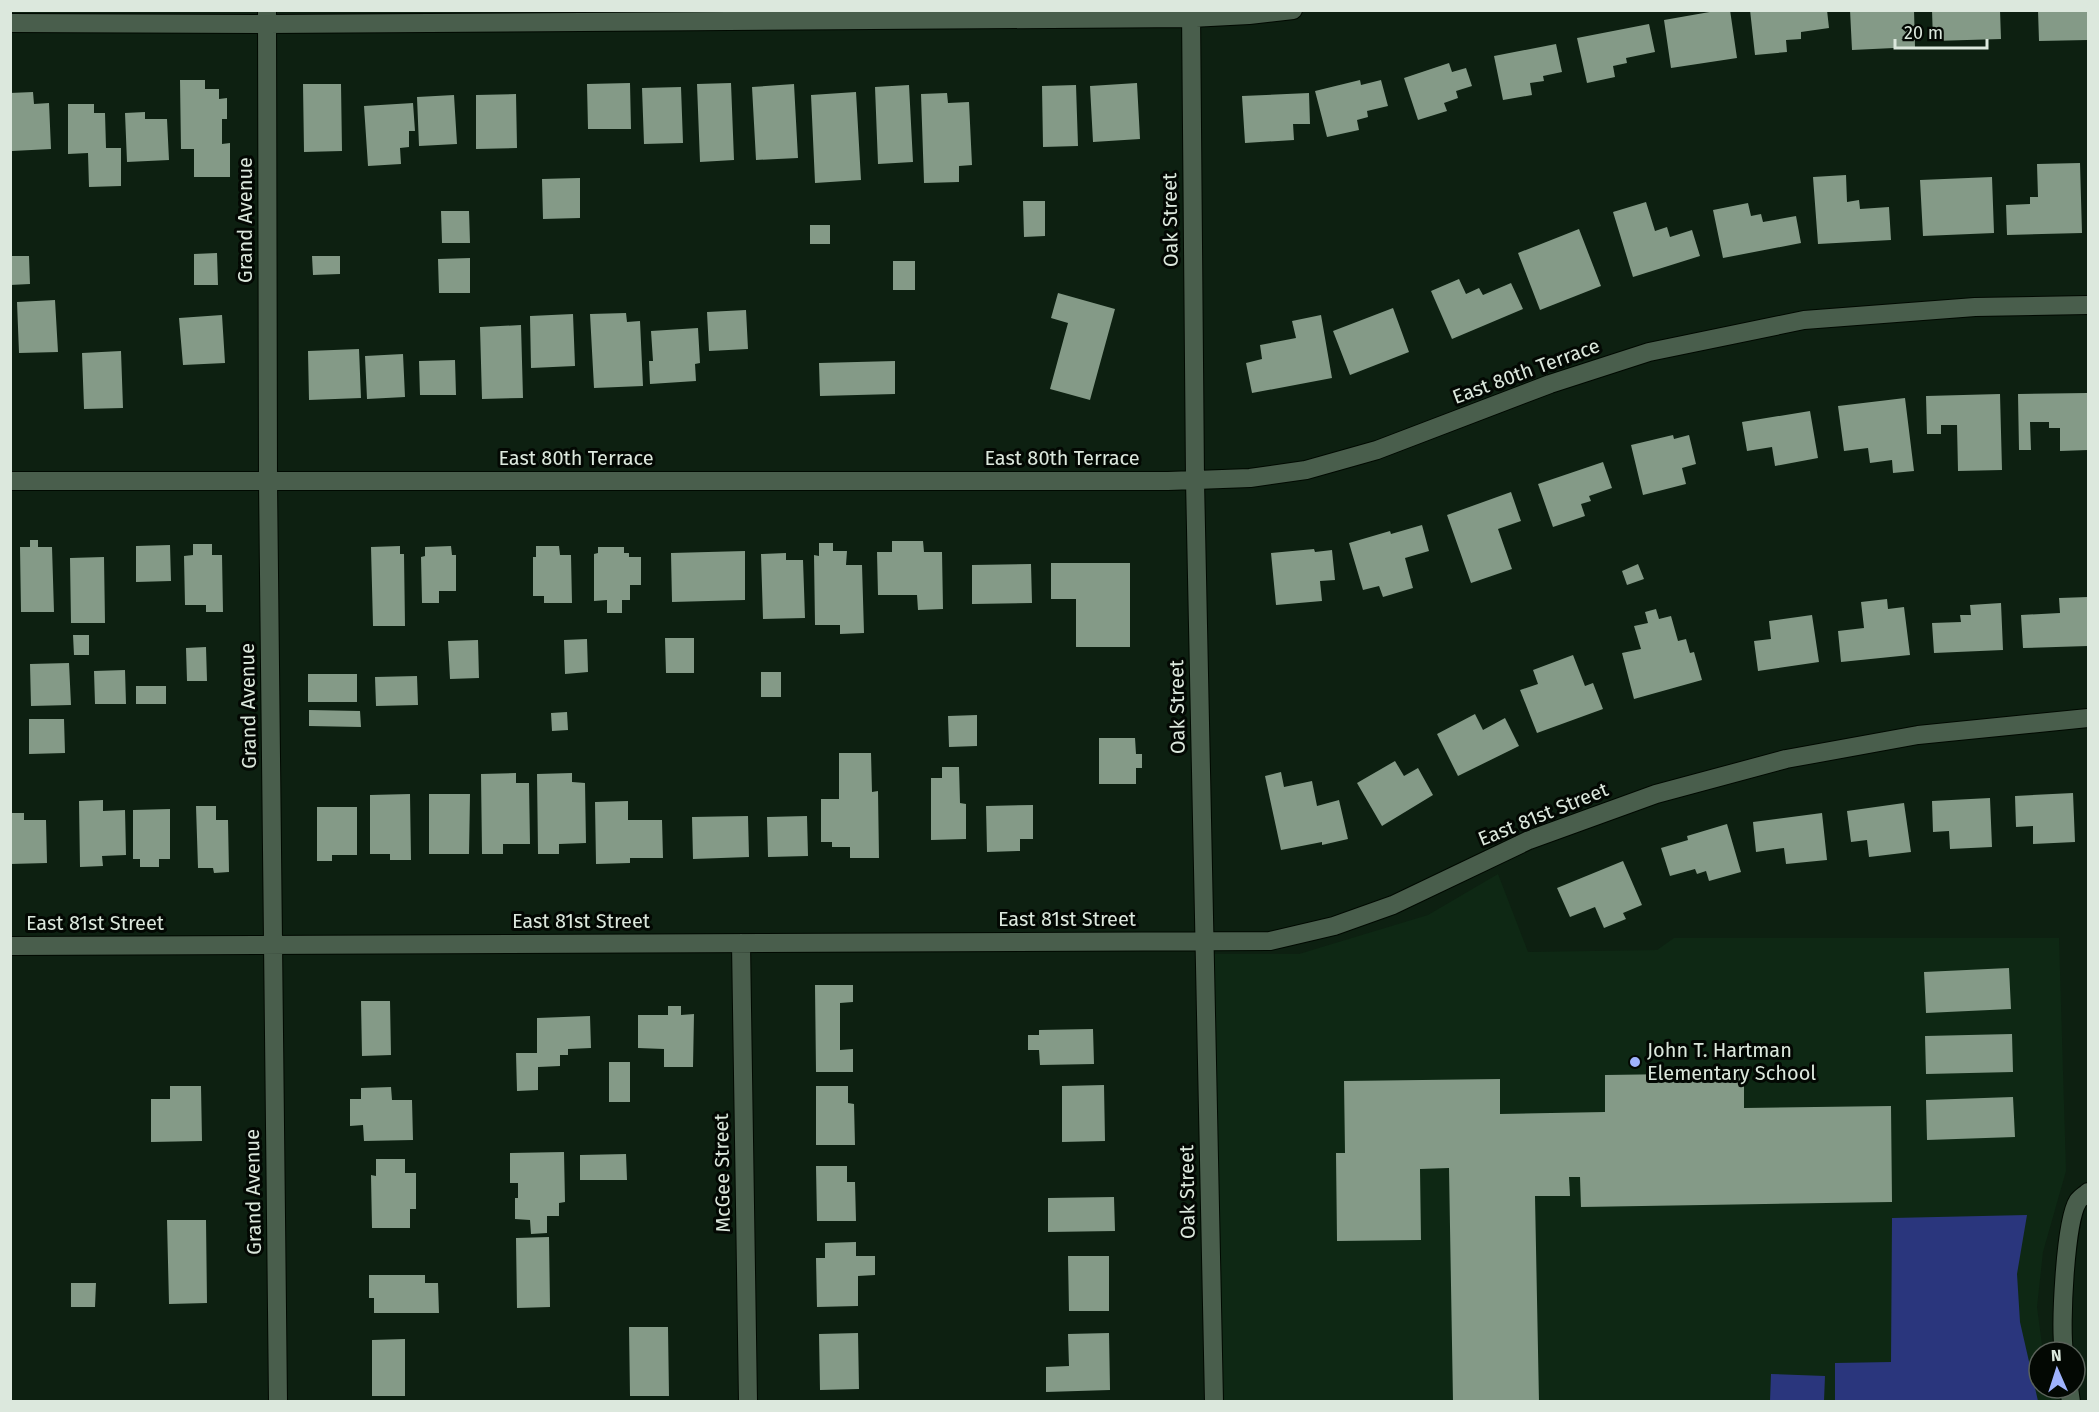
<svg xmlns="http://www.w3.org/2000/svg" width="2099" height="1412" font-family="'Fira Sans',sans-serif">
<rect width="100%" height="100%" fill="#0d2011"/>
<path fill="#0e2814" d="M1498 874 1528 952 1657 950 1674 938H2059L2066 1171 2043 1252 2037 1307 2043 1352H2039V1388H2053L2057 1401H1214L1205 954H1299L1428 915Z"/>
<path fill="#2a367d" d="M2027 1215 2017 1274 2020 1322 2038 1401H1835V1363L1891 1362 1892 1218Z
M1771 1374 1825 1376 1824 1401H1770Z"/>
<path fill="#849a87" d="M1721 10H1730L1737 58 1671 68 1664 20Z
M1750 10H1827L1829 28 1801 32V39L1786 40 1787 52 1755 55Z
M1850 10H1914L1915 47 1852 50Z
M1932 10H2000L2001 39 1933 41Z
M2038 10H2088V40L2039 41Z
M1649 24 1655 52 1626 58 1627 63 1613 66 1615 77 1587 83 1577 38Z
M1556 44 1562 72 1543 76 1544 81 1530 83 1532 95 1503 100 1494 56Z
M1449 63 1452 72 1466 68 1472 86 1456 91 1458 98 1444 103 1447 111 1418 120 1404 78Z
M180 80H205V89H219V99L227 98V119H222V144L230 143V177H194V149H181Z
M1360 80 1361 85 1381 80 1388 106 1367 111 1368 117 1357 120 1359 130 1327 137 1315 91Z
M630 83 631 129H588L587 84Z
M731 83 734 160 700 162 697 84Z
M1137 83 1140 139 1093 142 1090 86Z
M303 84H341L342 151 304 152Z
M794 84 798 158 756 160 752 87Z
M909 85 913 162 878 164 875 87Z
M1076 85 1078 146 1043 147 1042 86Z
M681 87 683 143 644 144 642 88Z
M33 92 34 104 49 103 51 149 12 151 10 93Z
M856 92 861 180 815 183 811 95Z
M947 93 948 103 969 102 972 165 959 166V182L924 183 921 94Z
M1309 93 1310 124H1293L1294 140 1245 143 1242 96Z
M516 94 517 148 476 149V95Z
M454 95 457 144 419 146 417 97Z
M413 103 415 131H409V147L400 148 401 164 368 166 364 106Z
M68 104H94V113H105L106 148H121V186L89 187 88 153 68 154Z
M145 112V119H167L169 160 127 162 125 113Z
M2080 163 2082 233 2007 235 2006 205 2030 204V197H2038L2037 164Z
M1846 175 1847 202 1859 200 1860 209 1889 207 1891 240 1818 244 1813 177Z
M1992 177 1994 233 1923 236 1920 180Z
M580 178V218L543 219 542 179Z
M1023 201H1045V236L1024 237Z
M1646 202 1655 231 1667 227 1670 237 1692 230 1700 256 1633 277 1613 212Z
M1748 203 1751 216 1761 214 1763 222 1796 216 1801 243 1723 258 1713 210Z
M441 211H469L470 243H442Z
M810 225H830V244H810Z
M1579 229 1601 286 1540 310 1518 253Z
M217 253 218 285H194V254Z
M10 256H29L30 284 10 285Z
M312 256H340V274L313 275Z
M470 258V293H439L438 259Z
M893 261H915V290H893Z
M1459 279 1466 294 1479 288 1483 295 1511 283 1523 309 1452 339 1431 291Z
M1058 293 1115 309 1090 400 1050 389 1068 323 1051 318Z
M55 300 58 352 19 353 17 302Z
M1393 308 1409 352 1350 375 1333 331Z
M746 310 748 349 709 351 707 312Z
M626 313 627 322 640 321 643 386 594 388 590 314Z
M573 314 575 366 531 368 530 316Z
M222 315 225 363 183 365 179 318Z
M1321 315 1332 378 1252 393 1246 363 1262 359 1260 345 1296 338 1292 321Z
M521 325 523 398 482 399 480 327Z
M698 328 700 363 695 364 696 381 650 384 649 361H653L651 331Z
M359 349 361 398 309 400 308 351Z
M121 351 123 408 84 409 82 353Z
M403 354 405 397 367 399 365 356Z
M455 360 456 395H420L419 361Z
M895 361V394L820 396 819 363Z
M2088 393V450L2060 451V428H2049V422H2030L2031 450H2019L2018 394Z
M2000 394 2002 470 1958 471 1957 425H1941V434H1927L1926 396Z
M1905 398 1914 471 1893 473 1892 460 1870 463 1868 448 1844 451 1838 406Z
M1810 411 1818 458 1775 466 1772 447 1747 451 1742 422Z
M1673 435 1674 439 1689 435 1696 464 1682 468 1686 484 1643 495 1631 445Z
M1603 462 1612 488 1589 496 1591 501 1581 504 1585 516 1553 527 1538 484Z
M1511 492 1521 521 1498 529 1512 569 1471 583 1447 515Z
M1422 525 1429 551 1405 558 1413 588 1383 597 1379 586 1363 590 1349 543 1390 531 1391 534Z
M30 540H38V547H52L54 612H21L20 547H30Z
M892 541H923L924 552H942L943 609 918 610 917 595H878L877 552H892Z
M819 543H833V551H847L846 565H862L864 633 840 634V625H815L814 555 819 556Z
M193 544H212V555H222L223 612H206V605H185L184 556 193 555Z
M170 545 171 581 136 582V546Z
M400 546V554H404L405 626H373L371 547Z
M451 546 452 555H456V591H439V603H422L421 557 425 556V547Z
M536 546H559L560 555H571L572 603H544V596H533V557H536Z
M598 547H624V553H629V557H641V585H630V600H622V613H607V600L594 601V554L598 553Z
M1314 549 1315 552 1332 550 1335 580 1320 581 1322 601 1276 605 1271 553Z
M745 551V600L672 602 671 553Z
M786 553V560H803L805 618 763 619 761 554Z
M104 557 105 623H71L70 558Z
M1051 563H1130V647H1076V599H1051Z
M1031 564 1032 603 972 604V565Z
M1638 564 1644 579 1627 585 1622 571Z
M2088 597V646L2023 648 2021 615 2060 613 2059 598Z
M1887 599 1888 609 1904 607 1910 655 1841 662 1838 631 1864 628 1861 602Z
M2001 603 2003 650 1934 653 1932 623 1961 622 1960 615H1971L1970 605Z
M1656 609 1659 619 1671 616 1678 641 1686 639 1690 653 1694 652 1702 680 1634 699 1622 653 1641 649 1634 626 1648 623 1645 612Z
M1812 615 1819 662 1758 671 1754 641 1771 639 1769 621Z
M73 635H89V655H74Z
M665 638H694V673H666Z
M587 639 588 672 565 674 564 640Z
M478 640 479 678 450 679 448 641Z
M206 647 207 681H187L186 648Z
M1573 655 1585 686 1593 683 1603 709 1537 733 1520 690 1538 684 1533 670Z
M69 663 71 705 31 706 30 664Z
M125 670 126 704H95L94 671Z
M761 672H781V697H761Z
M308 674H357V702H308Z
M417 676 418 705 376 706 375 677Z
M136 686H166V704H136Z
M309 710 360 711 361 727 309 726Z
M567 712 568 730 552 731 551 713Z
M1475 714 1483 730 1505 718 1519 746 1458 776 1437 734Z
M977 715V746L949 747 948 716Z
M29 719H64L65 753 29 754Z
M1099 738H1135L1136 754H1142V768H1136V784H1099Z
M839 753H871L872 792 878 791 879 858H850V847H832V842H821V799H839Z
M1395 761 1404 776 1418 768 1433 795 1382 826 1357 783Z
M942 767H959L960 803 966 804V839L931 840V778H942Z
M1281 772 1284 787 1312 781 1317 806 1339 800 1348 839 1322 845V842L1281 850 1265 776Z
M516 773V783H529L530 844H503V854H482L481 774Z
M572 773V782L585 783 586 843 559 844V854H538L537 774Z
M2073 793 2075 842 2033 844V826L2016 827 2015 796Z
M410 794 411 860H390V854H370V795Z
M429 794H470L469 854H429Z
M1990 798 1992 847 1950 849 1949 831 1933 832 1932 801Z
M103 800V811L125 810 126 855 102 856 103 866 80 867 79 801Z
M628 801V820H662L663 858H630V863L596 864 595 802Z
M1904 803 1911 852 1869 857 1867 840 1851 842 1847 811Z
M1033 805V839H1020V851L987 852 986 806Z
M196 806H216V820H228L229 872 214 873 213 868H198Z
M317 807H357V855H332V861H317Z
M170 809V859H159V867H140V859H133V810Z
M10 813H24V820H46L47 863 10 864Z
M1822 813 1827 860 1786 864 1784 848 1756 852 1753 822Z
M748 816 749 857 693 859 692 817Z
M807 816 808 856 768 857 767 817Z
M1727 824 1741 872 1709 881 1706 871 1697 874 1695 869 1670 876 1661 848 1688 840 1687 836Z
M1623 861 1642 905 1623 913 1626 919 1604 928 1595 907 1570 917 1557 888Z
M2009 968 2011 1009 1926 1013 1924 972Z
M815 985H853V1002L840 1003V1050L853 1049V1072H816Z
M361 1001H390L391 1055 362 1056Z
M668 1006H681V1015L694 1014 693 1067H664V1049L638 1048V1015H668Z
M590 1016 591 1048 568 1049V1055H560V1066L538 1067V1090L517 1091 516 1053H537V1018Z
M1093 1029 1094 1064 1040 1065 1039 1050H1028V1035H1039V1030Z
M2012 1034 2013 1072 1926 1074 1925 1036Z
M609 1062H630V1102H609Z
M1744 1073V1108L1891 1106 1892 1202 1581 1207 1580 1177H1569L1570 1196H1535L1539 1402H1453L1449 1168 1420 1169 1421 1240 1337 1241 1336 1153H1345L1344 1081 1500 1079V1114L1605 1112V1075Z
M1104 1085 1105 1141 1062 1142V1086Z
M170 1086H201L202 1141 151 1142V1099H170Z
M816 1086H848V1103L854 1104 855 1145H816Z
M391 1087 392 1100H412L413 1140 364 1141 363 1125 350 1126V1099H361V1088Z
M2013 1097 2015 1137 1927 1140 1926 1100Z
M564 1152 565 1202 559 1203V1216H547V1233L531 1234 530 1220 515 1219V1198H518V1183H510V1153Z
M626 1154 627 1180H580V1155Z
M376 1159H405V1173H416V1209H410V1228H372L371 1175 376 1176Z
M816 1166H847V1182H855L856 1221H817Z
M1114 1197 1115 1231 1048 1232V1198Z
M167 1220H206L207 1303 169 1304Z
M549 1237 550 1307 517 1308 516 1238Z
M856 1242V1256H875V1275L858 1276V1306L817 1307 816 1258H825V1243Z
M1068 1256H1109V1311H1069Z
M369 1275H425V1283H438L439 1313H374V1298H369Z
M71 1283H96L95 1307H71Z
M629 1327H668L669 1396H630Z
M858 1333 859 1389 820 1390 819 1334Z
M1109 1333 1110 1390 1046 1392V1367L1069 1366 1068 1334Z
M405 1339V1396H372V1340Z"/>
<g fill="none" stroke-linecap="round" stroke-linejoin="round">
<g stroke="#000901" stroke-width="20">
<path id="street" d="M267 10 268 482 278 1402
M1191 10 1195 480 1214 1402
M10 23 267 24 1191 18 1249 15 1293 10
M10 481H1168L1250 478 1306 470 1377 450 1550 384 1649 352 1804 320 1975 307 2088 305
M741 943 748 1402
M10 946 1270 941 1334 926 1393 905 1529 840 1656 794 1786 759 1918 735 2088 718
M2064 1352C2060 1327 2065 1221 2078 1201 2080 1198 2085 1195 2088 1192
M2069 1388 2071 1402"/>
</g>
<use href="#street" stroke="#495e4c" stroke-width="18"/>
</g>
<circle fill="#9fb3fd" stroke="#030803" stroke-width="2" cx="1635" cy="1062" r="6"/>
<g text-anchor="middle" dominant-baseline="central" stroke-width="6" stroke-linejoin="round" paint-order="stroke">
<g font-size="20" fill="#dce8dd" stroke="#030803">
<text transform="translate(245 220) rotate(-90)">Grand Avenue</text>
<text transform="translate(1170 220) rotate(-91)">Oak Street</text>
<text transform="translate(1526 371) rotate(-20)">East 80th Terrace</text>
<text x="576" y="458">East 80th Terrace</text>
<text x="1062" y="458">East 80th Terrace</text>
<text transform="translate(248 706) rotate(-91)">Grand Avenue</text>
<text transform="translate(1177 707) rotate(-91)">Oak Street</text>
<text transform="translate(1543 814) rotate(-22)">East 81st Street</text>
<text x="1067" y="919">East 81st Street</text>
<text x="581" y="921">East 81st Street</text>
<text x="95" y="923">East 81st Street</text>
<text transform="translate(722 1173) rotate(-91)">McGee Street</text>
<text transform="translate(253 1192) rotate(-91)">Grand Avenue</text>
<text transform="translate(1187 1192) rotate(-91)">Oak Street</text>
</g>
<g font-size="20" fill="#dce8dd" stroke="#030803" text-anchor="start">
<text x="1647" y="1050">John T. Hartman<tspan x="1647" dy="23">Elementary School</tspan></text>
</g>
</g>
<rect width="2099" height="1412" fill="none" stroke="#dce8dd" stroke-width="24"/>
<g transform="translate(2057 1370) rotate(357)"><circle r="28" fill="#030803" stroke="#5a625a" stroke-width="1.5"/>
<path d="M0-4.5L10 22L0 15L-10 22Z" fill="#9fb3fd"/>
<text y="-9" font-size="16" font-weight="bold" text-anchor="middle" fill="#dce8dd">N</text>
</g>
<path d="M1895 39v9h92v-9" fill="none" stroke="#dce8dd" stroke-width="3"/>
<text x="1904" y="39" font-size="18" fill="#dce8dd" stroke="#030803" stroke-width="4.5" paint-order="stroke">20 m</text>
</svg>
